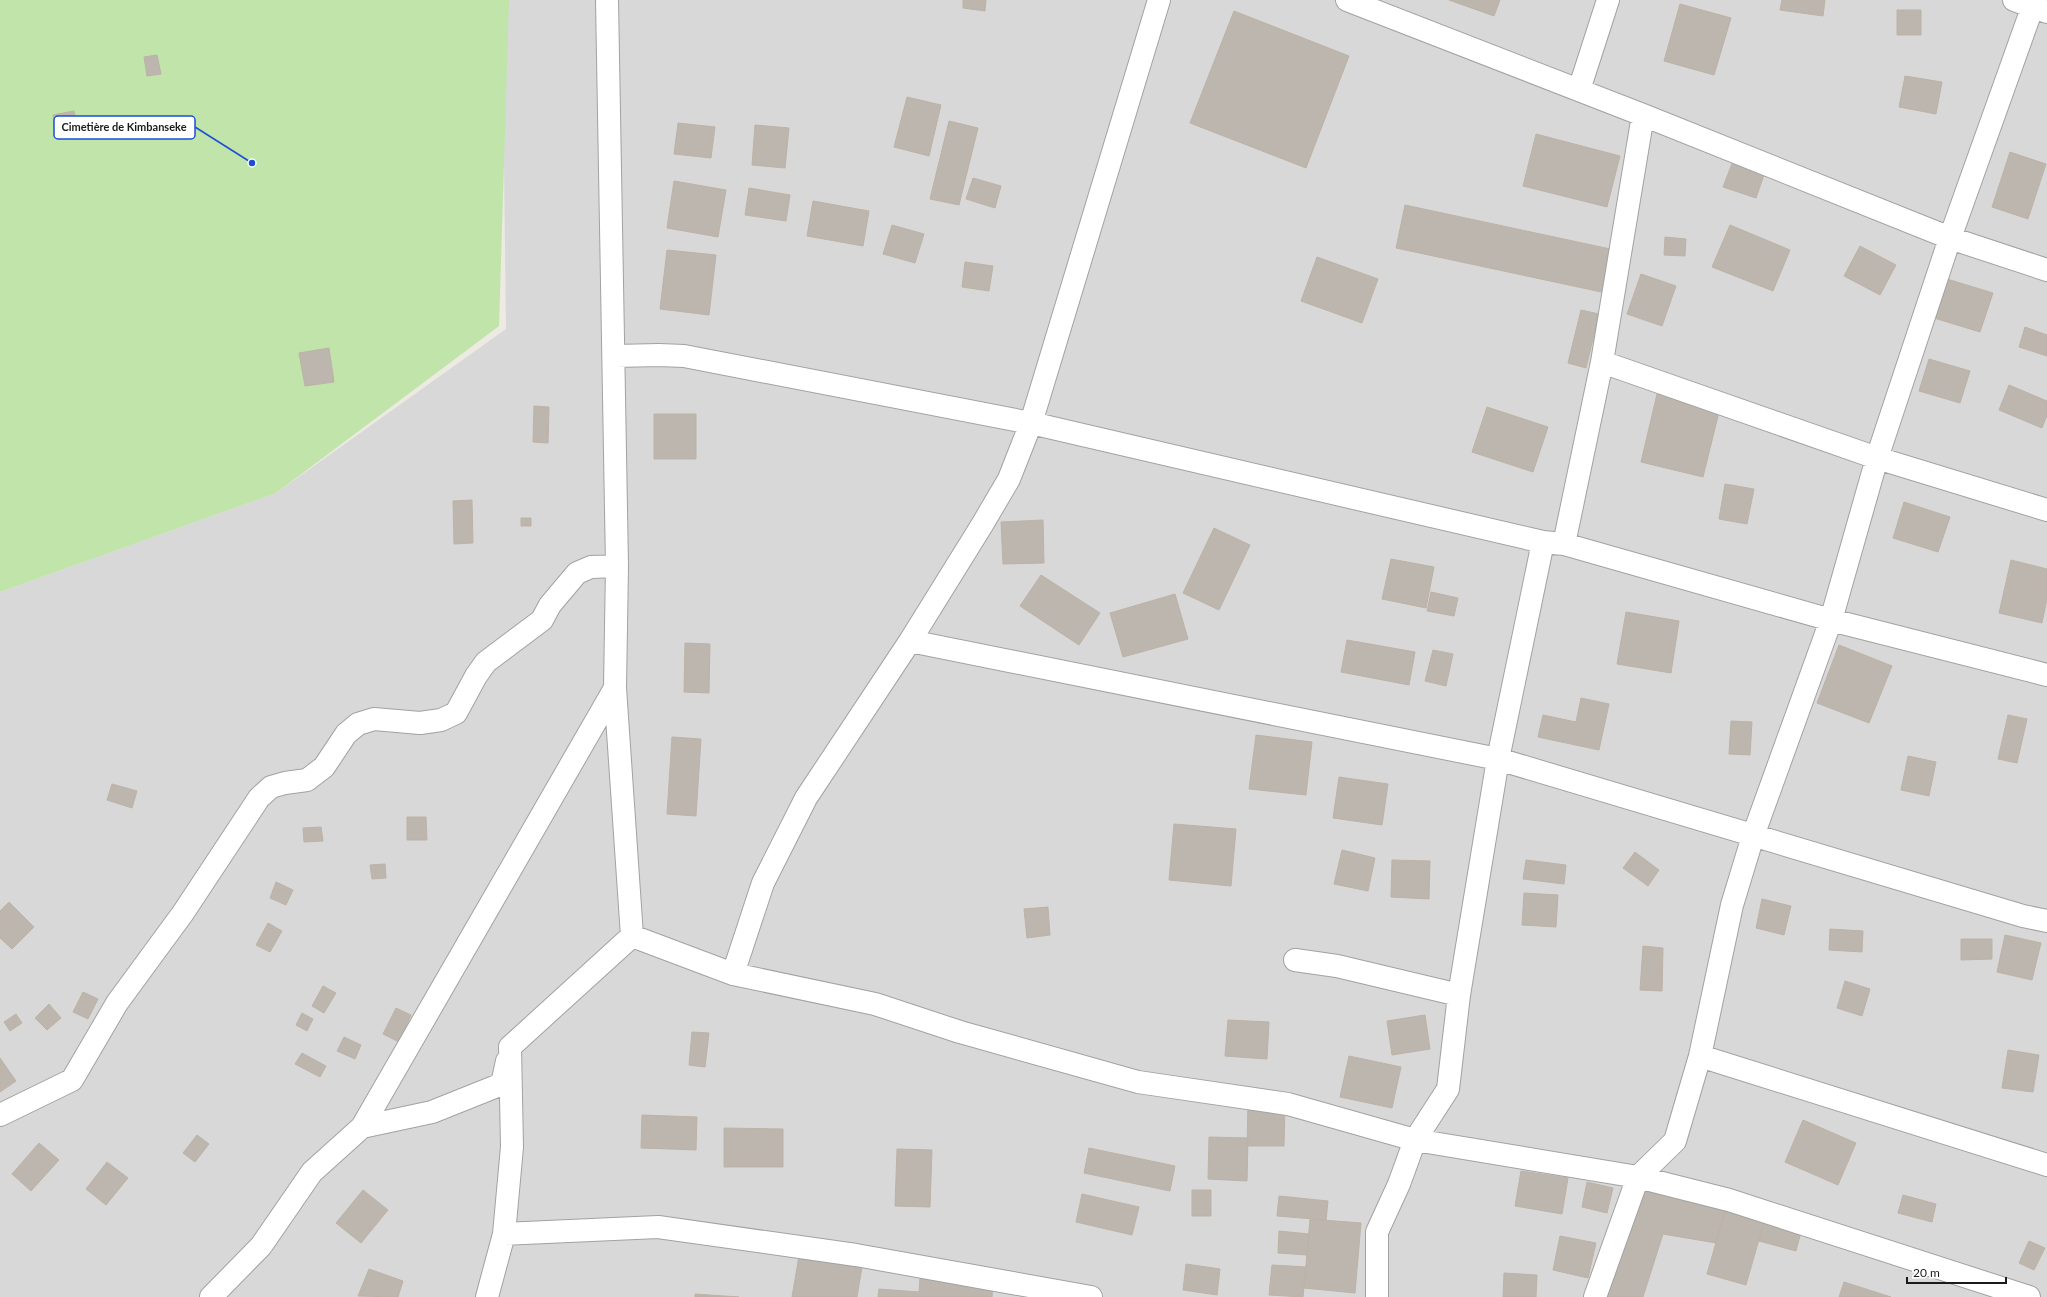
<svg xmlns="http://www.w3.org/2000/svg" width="2047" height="1297" font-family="Lato,sans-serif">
<rect width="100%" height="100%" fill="#eceae1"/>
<path fill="#d9d8d8" d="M502 0H2047V1297H0V592L276 493 506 329Z"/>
<path fill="#c0e4a9" d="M0 0H509L499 326 276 493 0 592Z"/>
<path fill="#bcb6ae" stroke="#bdb2a5" d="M963 0H986L985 11 963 8Z
M1449 0H1500L1494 16Z
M1782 0H1825L1823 16 1780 10Z
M1680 4 1731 18 1714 75 1664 61Z
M1897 10H1921V35H1897Z
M1234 11 1349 56 1306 168 1190 123Z
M157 55 161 74 147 76 144 57Z
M1905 76 1942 82 1936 114 1899 107Z
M907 97 941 105 929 156 894 147Z
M74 111 78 132 57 135 53 115Z
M949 121 978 128 959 205 930 199Z
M678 123 715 127 711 158 674 154Z
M755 125 789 128 785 168 752 165Z
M1536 134 1620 156 1607 207 1523 186Z
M2010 152 2046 164 2028 219 1992 207Z
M1733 161 1765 172 1756 198 1723 187Z
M973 178 1001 186 995 208 966 199Z
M674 181 726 190 718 237 667 228Z
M749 188 790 195 786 221 745 215Z
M813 201 869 211 863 246 807 236Z
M1405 205 1615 250 1606 293 1396 248Z
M892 225 924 234 915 263 883 254Z
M1730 225 1790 250 1773 291 1712 267Z
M1665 237 1686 239 1685 256 1664 255Z
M1860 246 1896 265 1880 295 1844 276Z
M667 250 716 255 709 315 660 309Z
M1317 257 1378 279 1362 323 1301 301Z
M965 262 993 266 989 291 962 287Z
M1641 274 1676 286 1662 326 1627 314Z
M1947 279 1993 293 1980 332 1934 318Z
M1581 310 1599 314 1586 368 1568 363Z
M2025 327 2047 335V356L2019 347Z
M329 348 334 382 305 386 299 353Z
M1929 359 1970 371 1960 403 1919 391Z
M2009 385 2047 401V415L2042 428 1999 410Z
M1657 394 1720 408 1703 477 1641 462Z
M534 406 549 407 548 443 533 442Z
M1487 407 1548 427 1533 472 1472 452Z
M654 414H696V459H654Z
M1725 484 1754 489 1747 524 1719 519Z
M472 500 473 543 454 544 453 501Z
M1904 502 1950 517 1938 552 1893 538Z
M521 518H531V526H521Z
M1043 520 1044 563 1003 564 1001 522Z
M1214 528 1250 545 1219 610 1183 593Z
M1391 559 1434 567 1426 608 1382 599Z
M2011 560 2047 569V599L2042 623 1999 613Z
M1041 575 1100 613 1079 645 1020 606Z
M1431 592 1458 598 1454 616 1427 611Z
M1175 594 1188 639 1123 657 1110 613Z
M1626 612 1679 621 1671 673 1617 664Z
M1347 640 1415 652 1409 685 1341 672Z
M685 643 710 644 709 693 684 692Z
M1839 645 1892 666 1869 723 1817 703Z
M1433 650 1453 654 1446 686 1425 681Z
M1581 698 1609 704 1599 750 1538 737 1543 715 1576 722Z
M2008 715 2027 719 2017 763 1998 759Z
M1731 721 1752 722 1750 755 1729 754Z
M1256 735 1312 742 1306 795 1249 789Z
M672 737 701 739 696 816 667 814Z
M1908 756 1936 762 1929 796 1901 790Z
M1339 777 1388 784 1382 825 1333 818Z
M112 784 137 791 132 808 107 800Z
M407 817H426L427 840H407Z
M1174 824 1236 829 1231 886 1169 880Z
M321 827 323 841 304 842 303 828Z
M1342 850 1375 858 1368 891 1334 884Z
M1635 852 1659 870 1648 886 1623 868Z
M1392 860 1430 861 1429 899 1391 897Z
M1526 860 1566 865 1564 884 1523 879Z
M385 864 386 878 372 879 370 865Z
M276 882 293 890 286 905 270 898Z
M1524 893 1558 895 1556 927 1522 925Z
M1762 899 1791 906 1784 935 1756 928Z
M9 902 34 927 12 949 0 938V911Z
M1048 907 1050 935 1027 938 1024 909Z
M268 923 282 931 270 952 256 945Z
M1830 929 1863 931 1862 952 1829 950Z
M2005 935 2041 943 2032 980 1997 972Z
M1961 939H1992V959L1961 960Z
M1643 946 1663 948 1662 991 1640 990Z
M1845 981 1870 989 1862 1016 1837 1008Z
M323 986 336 993 324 1013 312 1006Z
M83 992 98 999 88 1019 73 1012Z
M49 1004 61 1018 47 1030 35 1018Z
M396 1008 411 1015 399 1042 383 1034Z
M302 1013 313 1019 307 1031 296 1025Z
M16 1014 22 1023 10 1031 4 1022Z
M1425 1015 1430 1049 1392 1055 1387 1021Z
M1228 1020 1269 1022 1267 1059 1225 1056Z
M692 1032 709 1033 705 1067 689 1065Z
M344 1037 361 1045 355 1059 337 1051Z
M2008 1050 2039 1055 2033 1092 2002 1088Z
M302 1053 326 1066 320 1077 295 1064Z
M1349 1056 1401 1067 1392 1108 1340 1097Z
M0 1058 16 1081 0 1092Z
M1248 1104 1285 1106 1284 1146H1247Z
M642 1115 697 1117 696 1150 641 1148Z
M1803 1120 1856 1143 1838 1185 1785 1162Z
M724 1128 783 1129V1167H724Z
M197 1135 209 1144 195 1162 183 1153Z
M1209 1137 1248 1138 1247 1181 1208 1179Z
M39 1143 59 1160 31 1191 12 1174Z
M1089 1148 1175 1166 1170 1191 1084 1173Z
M897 1149 932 1150 930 1207 895 1206Z
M107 1162 128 1178 106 1205 86 1189Z
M1521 1171 1568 1178 1562 1214 1515 1206Z
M1587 1182 1613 1188 1607 1213 1582 1207Z
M363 1190 388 1210 361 1243 336 1223Z
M1192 1190H1211V1216H1192Z
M1643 1190 1725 1211 1716 1243 1663 1234 1643 1297H1605Z
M1082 1194 1139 1207 1132 1235 1076 1222Z
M1903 1195 1936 1204 1932 1222 1898 1213Z
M1279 1196 1328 1201 1326 1220 1277 1216Z
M1725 1211 1764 1222 1746 1285 1707 1274Z
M1310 1219 1361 1223 1355 1293 1304 1288Z
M1764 1222 1801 1232 1796 1251 1759 1241Z
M1279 1231 1309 1234 1307 1255 1278 1253Z
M1560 1236 1596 1243 1588 1278 1553 1270Z
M2029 1241 2045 1248 2034 1270 2019 1263Z
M799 1256 862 1267 857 1297H792Z
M1186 1264 1220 1269 1217 1295 1183 1290Z
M1272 1265 1306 1267 1303 1297 1269 1295Z
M369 1269 403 1281 398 1297 358 1296Z
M1504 1273 1537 1275 1536 1297H1503Z
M920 1278 993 1283 992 1297H878L879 1289 919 1292Z
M1844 1282 1891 1297H1839Z
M695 1294 739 1297H695Z"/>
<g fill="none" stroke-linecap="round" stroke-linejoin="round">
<g stroke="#a2a2a2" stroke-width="24">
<path id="minor" d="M1347 0 1643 115 1950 238 2047 270
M2014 0 2047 12
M1579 90 1608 0
M615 356 659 355 684 356 1031 423 1543 542 1564 544 1831 620 2047 675
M1602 362 1877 458 2047 510
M1564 544 1602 362 1643 115
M910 641 1498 759 2023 916 2047 921
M632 936 733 974 875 1004 960 1032 1138 1082 1288 1104 1415 1140 1638 1177 1729 1200 2029 1297
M1295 960 1337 966 1459 995
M733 974 763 883 806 798 910 641 982 525 1009 479 1031 423 1159 0
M1700 1056 2047 1165
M0 1115 72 1080 117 1003 183 913 259 798 271 787 285 783 307 780 324 767 346 734 358 724 374 719 420 723 441 720 456 713 476 676 486 662 542 620 550 605 577 573 591 567 617 566
M362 1127 432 1112 502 1084 507 1061
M504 1234 658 1227 856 1255 1091 1297
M211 1297 261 1246 312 1172 362 1127 615 688
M487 1297 504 1234 512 1147 510 1047 632 936 615 688 617 566 607 0
M1377 1297V1232L1399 1184 1415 1140 1448 1089 1459 995 1498 759 1543 542
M1595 1297 1638 1177 1675 1141 1700 1056 1732 905 1753 836 1831 620 1877 458 1950 238 2035 0"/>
</g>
<use href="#minor" stroke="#fff" stroke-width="22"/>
</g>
<path fill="none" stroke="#1d4ed8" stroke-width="1.5" d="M252 163L195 127"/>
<circle fill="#1d4ed8" stroke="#fff" stroke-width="1.5" cx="252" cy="163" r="4"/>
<rect fill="#fff" stroke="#1d4ed8" stroke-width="1.5" x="54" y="116" width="141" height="23" rx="4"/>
<g font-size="11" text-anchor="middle" font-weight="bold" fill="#1b1b1b">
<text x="124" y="131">Cimetière de Kimbanseke</text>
</g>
<path d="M1907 1277v6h99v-6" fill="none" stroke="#1b1b1b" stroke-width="2"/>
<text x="1913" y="1277" font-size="12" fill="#1b1b1b" stroke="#ffffff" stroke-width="3" paint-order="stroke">20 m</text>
</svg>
